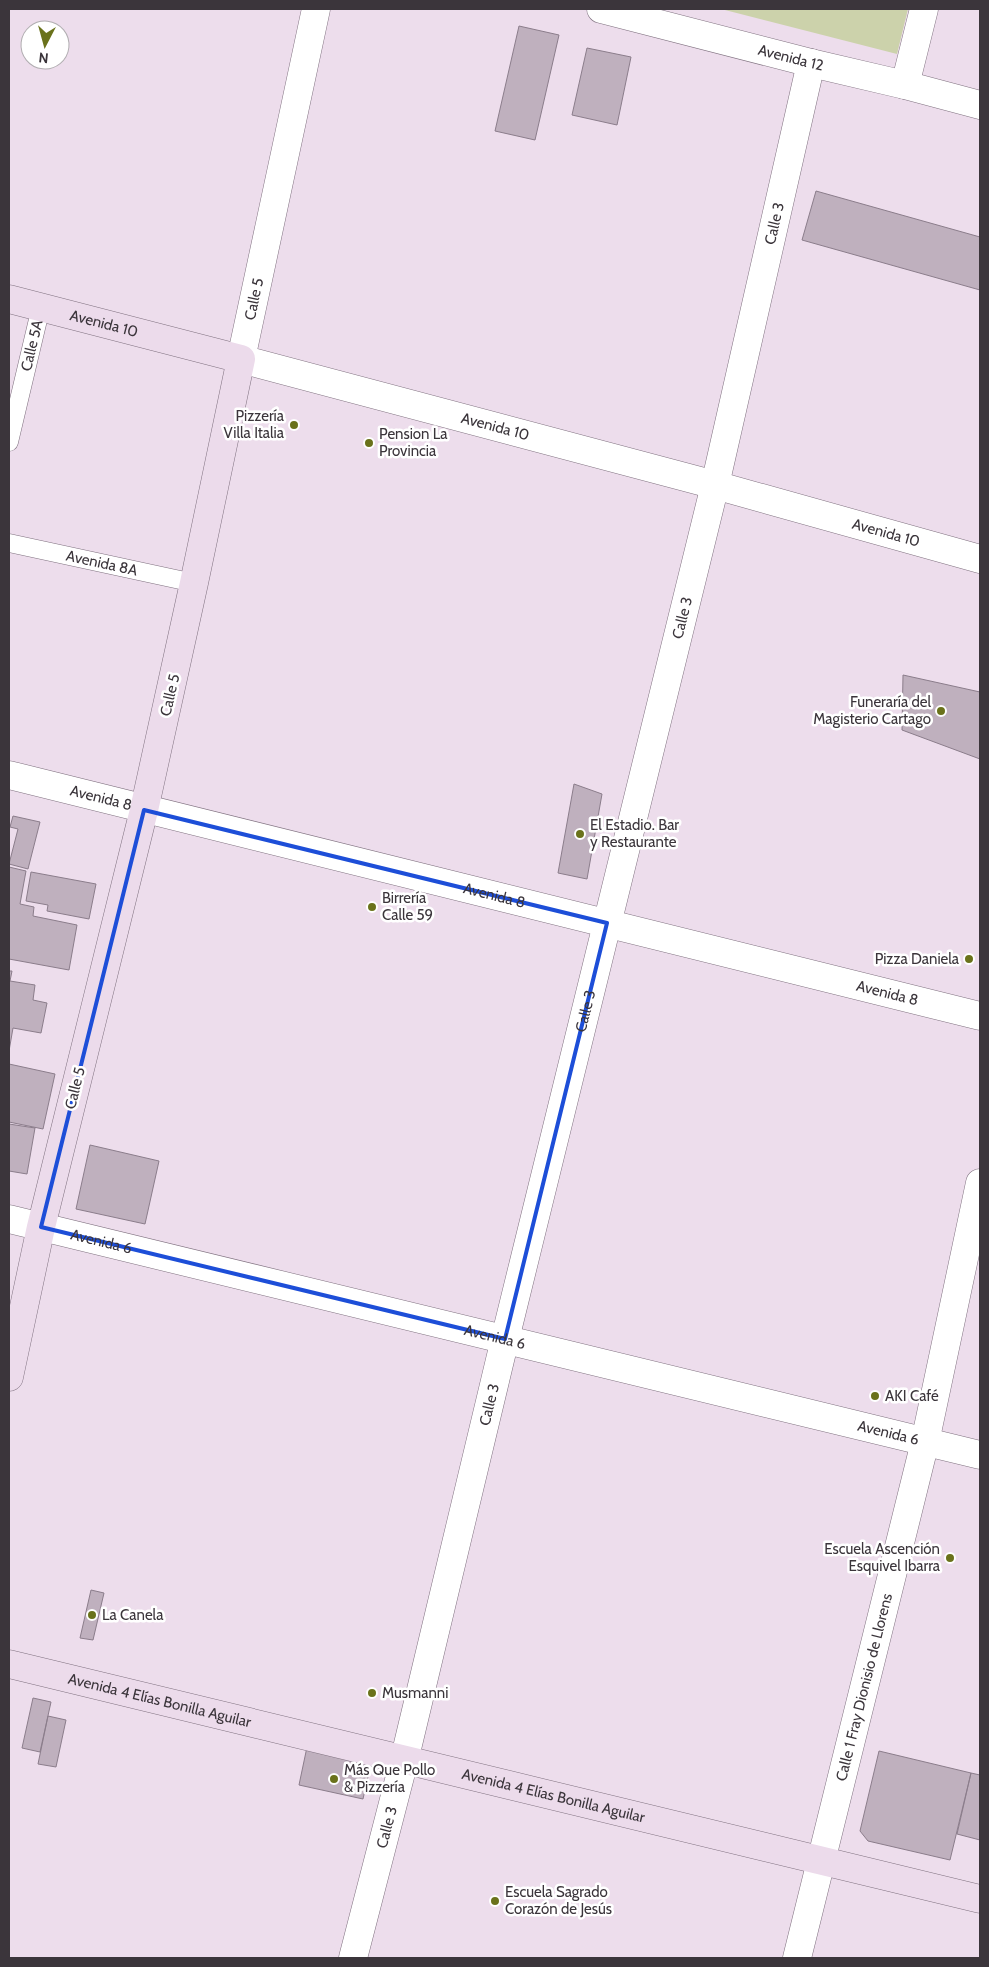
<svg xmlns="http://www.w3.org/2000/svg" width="989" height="1967" font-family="Cabin,sans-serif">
<rect width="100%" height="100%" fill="#edddec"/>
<path fill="#ccd2ab" d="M721 9H908L897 54Z"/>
<path fill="#bfb0be" stroke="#8b7d8b" d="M519 26 559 35 535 140 495 131Z
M587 48 631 57 617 125 572 115Z
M816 191 980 237V290L802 240Z
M903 675 980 692V759L902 730Z
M574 784 602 794 587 879 558 873Z
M13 816 40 822 28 869 9 864 18 829 10 827Z
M9 867 26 871 20 904 34 907 33 916 77 925 69 970 9 959Z
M31 872 96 884 89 919 47 911 48 905 26 901Z
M9 971H12L10 981 35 985 33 1000 47 1003 41 1033 13 1028 9 1051Z
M9 1064 55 1074 43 1129 9 1122Z
M9 1124 35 1128 27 1174 9 1171Z
M90 1145 159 1161 145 1224 76 1209Z
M91 1590 104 1593 93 1640 80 1638Z
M33 1698 51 1702 40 1752 22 1748Z
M48 1716 66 1720 56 1767 38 1764Z
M307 1747 359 1759 369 1772 363 1799 299 1785Z
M879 1751 971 1773 950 1860 868 1841 860 1831Z
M971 1773 980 1775V1840L957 1834Z"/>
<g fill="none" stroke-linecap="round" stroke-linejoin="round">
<g stroke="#807280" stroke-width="19">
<g id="lane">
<path id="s1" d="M9 442 41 307"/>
<path id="s2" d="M9 543 194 583"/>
</g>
</g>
<g stroke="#807280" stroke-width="29">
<g id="street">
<path id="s3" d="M316 9 241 359 715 485 980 559"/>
<path id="s4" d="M601 9 811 63 905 85 980 105"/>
<path d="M905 85 924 9"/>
<path id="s5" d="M9 775 980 1016"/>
<path id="s6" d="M9 1219 980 1455"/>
<path id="s7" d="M353 1958 404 1761 505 1339 715 485 811 63"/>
<path id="s8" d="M797 1958 925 1442 980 1183"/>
</g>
</g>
<g stroke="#807280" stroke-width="29">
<g id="secondary">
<path id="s9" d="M9 299 241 359 194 583 144 810 41 1227 9 1377"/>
<path id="s10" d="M9 1664 980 1899"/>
</g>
</g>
<use href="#lane" stroke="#fff" stroke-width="18"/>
<use href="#street" stroke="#fff" stroke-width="28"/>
<use href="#secondary" stroke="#ecdbeb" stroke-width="28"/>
</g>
<path fill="none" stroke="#1d4ed8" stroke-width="4" stroke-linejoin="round" d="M144 810 607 923 505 1339 41 1227Z"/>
<g fill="#6a721b" stroke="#fff" stroke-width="2">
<circle cx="294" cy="425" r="5"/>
<circle cx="369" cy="443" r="5"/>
<circle cx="941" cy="711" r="5"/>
<circle cx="580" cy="834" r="5"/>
<circle cx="372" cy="907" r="5"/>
<circle cx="969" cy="959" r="5"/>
<circle cx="875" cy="1396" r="5"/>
<circle cx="950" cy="1558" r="5"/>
<circle cx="92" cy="1615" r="5"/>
<circle cx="372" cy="1693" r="5"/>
<circle cx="334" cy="1779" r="5"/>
<circle cx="495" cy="1901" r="5"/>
</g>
<g text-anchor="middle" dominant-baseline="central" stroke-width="5" stroke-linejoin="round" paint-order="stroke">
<g font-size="15" fill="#3b353b" stroke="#fff">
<text stroke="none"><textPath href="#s4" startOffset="196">Avenida 12</textPath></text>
<text stroke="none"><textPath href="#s7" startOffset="1785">Calle 3</textPath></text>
<text transform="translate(254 299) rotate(-78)">Calle 5</text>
<text stroke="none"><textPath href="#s9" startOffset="98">Avenida 10</textPath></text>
<text stroke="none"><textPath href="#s1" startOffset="99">Calle 5A</textPath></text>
<text stroke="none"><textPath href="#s3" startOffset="621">Avenida 10</textPath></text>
<text stroke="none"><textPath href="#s3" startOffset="1026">Avenida 10</textPath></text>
<text stroke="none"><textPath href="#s2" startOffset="95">Avenida 8A</textPath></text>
<text stroke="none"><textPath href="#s7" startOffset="1380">Calle 3</textPath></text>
<text transform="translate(170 695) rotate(-77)">Calle 5</text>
<text stroke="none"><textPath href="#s5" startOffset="95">Avenida 8</textPath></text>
<text stroke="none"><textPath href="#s5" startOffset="500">Avenida 8</textPath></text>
<text stroke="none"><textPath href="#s5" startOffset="905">Avenida 8</textPath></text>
<text stroke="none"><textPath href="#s7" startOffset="975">Calle 3</textPath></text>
<text transform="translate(75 1088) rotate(-76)">Calle 5</text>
<text stroke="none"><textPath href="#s6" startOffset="95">Avenida 6</textPath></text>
<text stroke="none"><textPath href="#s6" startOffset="500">Avenida 6</textPath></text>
<text stroke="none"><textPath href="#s7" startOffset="570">Calle 3</textPath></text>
<text stroke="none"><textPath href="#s6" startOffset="905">Avenida 6</textPath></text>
<text stroke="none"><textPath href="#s8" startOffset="279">Calle 1 Fray Dionisio de Llorens</textPath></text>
<text stroke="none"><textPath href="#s10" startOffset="155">Avenida 4 Elías Bonilla Aguilar</textPath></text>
<text stroke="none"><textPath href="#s10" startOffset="560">Avenida 4 Elías Bonilla Aguilar</textPath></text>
<text stroke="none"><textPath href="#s7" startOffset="135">Calle 3</textPath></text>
</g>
<g font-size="15" fill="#3b353b" stroke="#fff" text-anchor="start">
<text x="284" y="416" text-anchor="end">Pizzería<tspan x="284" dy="17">Villa Italia</tspan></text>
<text x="379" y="434">Pension La<tspan x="379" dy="17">Provincia</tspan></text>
<text x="931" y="702" text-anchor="end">Funeraría del<tspan x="931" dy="17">Magisterio Cartago</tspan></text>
<text x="590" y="825">El Estadio. Bar<tspan x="590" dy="17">y Restaurante</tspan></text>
<text x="382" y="898">Birrería<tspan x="382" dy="17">Calle 59</tspan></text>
<text x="959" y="959" text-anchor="end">Pizza Daniela</text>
<text x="885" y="1396">AKI Café</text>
<text x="940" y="1549" text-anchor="end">Escuela Ascención<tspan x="940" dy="17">Esquivel Ibarra</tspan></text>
<text x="102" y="1615">La Canela</text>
<text x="382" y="1693">Musmanni</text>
<text x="344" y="1770">Más Que Pollo<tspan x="344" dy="17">&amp; Pizzería</tspan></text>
<text x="505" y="1892">Escuela Sagrado<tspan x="505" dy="17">Corazón de Jesús</tspan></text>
</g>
</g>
<rect width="989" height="1967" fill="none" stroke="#3b353b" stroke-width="20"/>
<g transform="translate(45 45) rotate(186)"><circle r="24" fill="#ffffff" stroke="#b1aeb1"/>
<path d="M0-4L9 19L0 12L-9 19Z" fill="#6a721b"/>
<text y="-8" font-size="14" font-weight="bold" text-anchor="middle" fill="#3b353b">N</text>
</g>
</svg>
